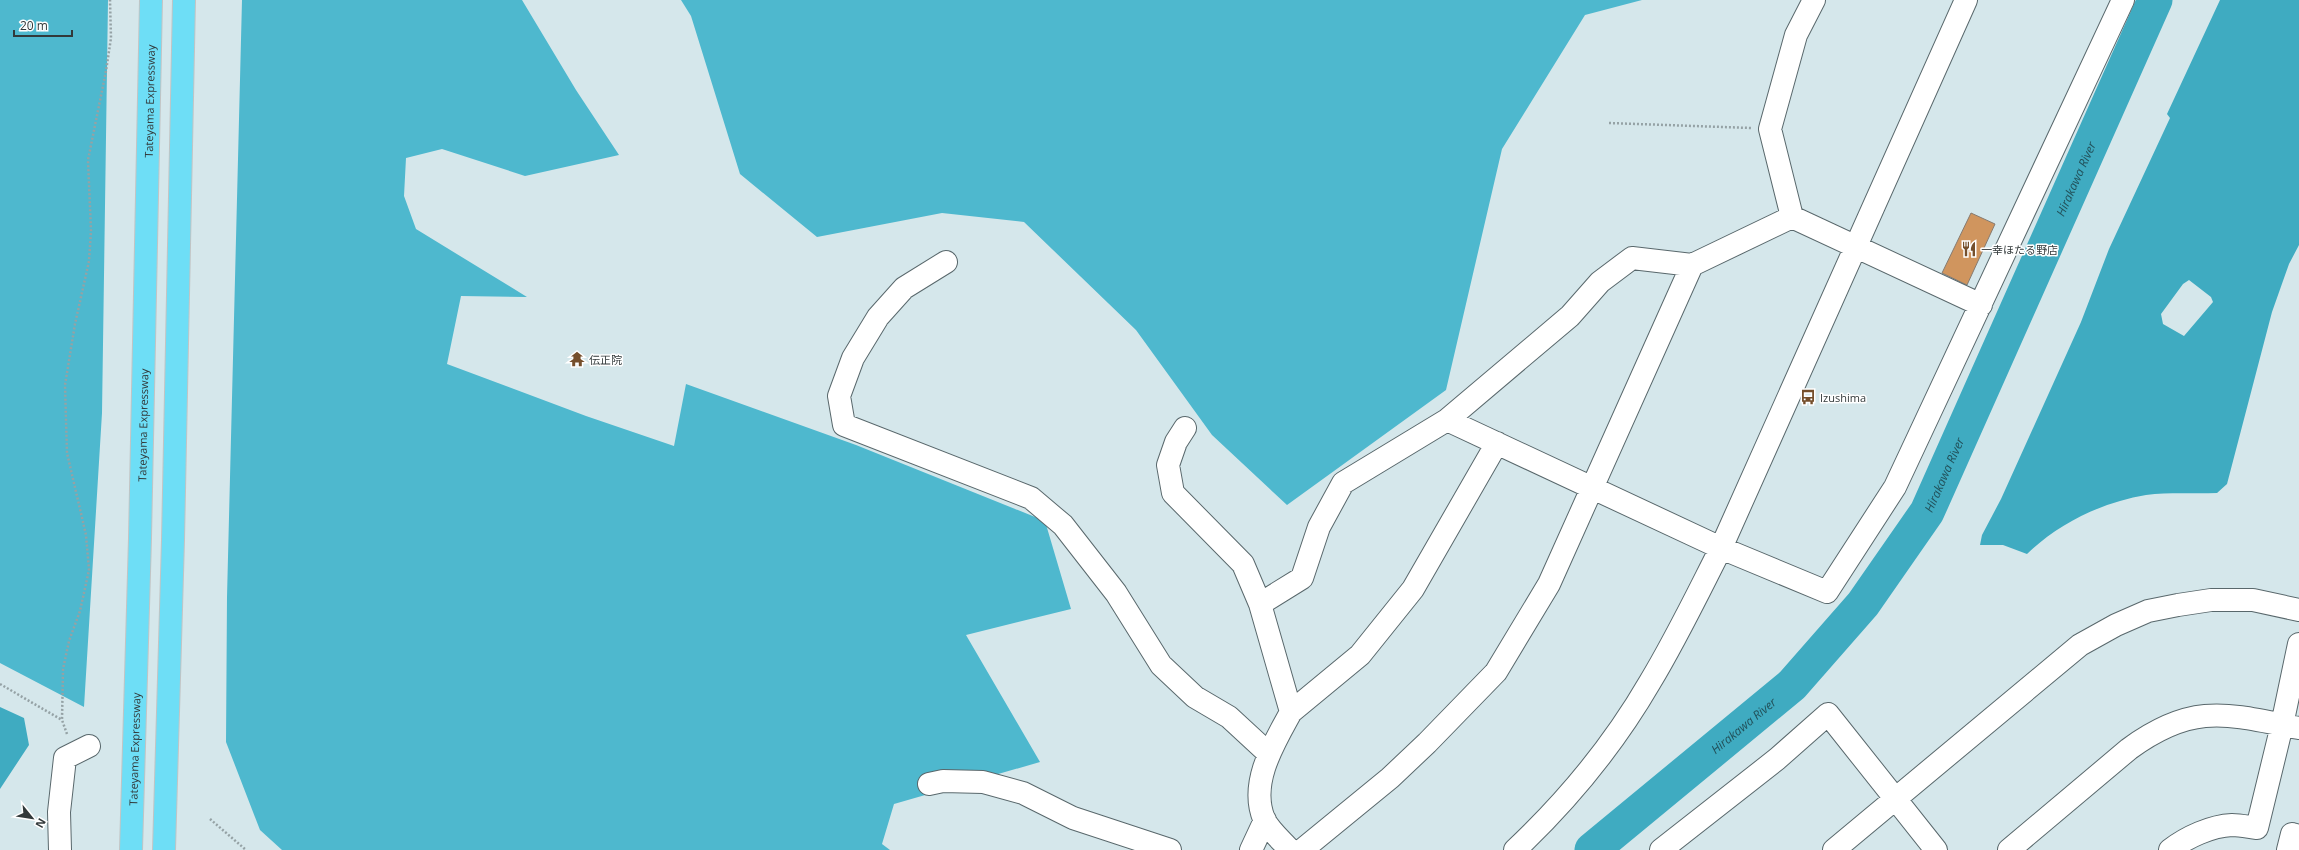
<svg xmlns="http://www.w3.org/2000/svg" width="2299" height="850" font-family="'Open Sans','Noto Sans JP',sans-serif">
<rect width="100%" height="100%" fill="#d5e7eb"/>
<path fill="#4eb8ce" d="M0 0H108L102 413 84 707 0 663Z
M242 0H522L576 90 619 155 525 176 442 149 406 158 404 196 416 229 527 297 461 296 447 364 586 416 674 446 686 384 856 445 1045 521 1071 609 966 635 1040 762 894 804 882 844 890 850H282L260 830 226 742 227 597Z
M681 0H1642L1585 15 1502 149 1446 390 1287 505 1212 435 1136 330 1024 222 942 213 817 237 740 174 691 16Z"/>
<path fill="#3fabc1" fill-rule="evenodd" d="M2220 0H2299V245L2289 264 2272 312 2227 484 2217 493C2194 494 2169 492 2146 495 2103 502 2059 523 2027 554L2003 545H1980L1982 535 2001 499 2081 322 2109 249 2170 118 2167 114ZM2189 280 2211 297 2213 302 2184 336 2163 324 2161 314 2183 284Z
M0 707 24 718 29 745 0 789Z"/>
<g fill="none" stroke-linecap="round" stroke-linejoin="round">
<path stroke="#3fabc1" stroke-width="35" id="s1" d="M1592 850 1792 685 1863 604 1927 512 2155 0"/>
</g>
<path fill="#d0955e" stroke="#867b71" d="M1971 213 1995 224 1967 285 1942 273Z"/>
<g fill="none" stroke-linecap="round" stroke-linejoin="round">
<g stroke="#59686c" stroke-width="24">
<path id="minor" d="M1792 217 1770 129 1796 35 1814 0
M1792 217 1981 305
M946 262 904 288 878 317 853 358 839 396 844 425 1031 498 1063 525 1116 593 1161 665 1195 697 1229 717 1269 754
M1447 420 1721 548 1827 592 1895 487 2123 0
M1185 428 1176 442 1168 465 1173 493 1243 564 1260 604
M1291 712 1360 655 1413 589 1497 443
M929 784 943 781 983 782 1023 793 1073 818 1170 850
M60 850 59 812 65 758 89 746
M1251 850 1265 820
M1290 850C1282 841 1269 830 1264 819 1249 783 1274 743 1291 712L1260 604 1302 578 1319 527 1343 483 1447 420 1570 316 1600 282 1632 258 1692 265 1792 217
M1302 850 1390 778 1427 743 1496 672 1549 584 1692 265
M1515 850C1567 801 1614 744 1650 682 1676 639 1698 593 1721 548L1966 0
M1661 850 1777 759 1828 714 1936 850
M1834 850 2080 645 2116 625 2148 611 2178 605 2211 600H2253L2299 610
M2009 850 2129 749C2193 702 2227 714 2299 728
M2170 850C2187 837 2211 826 2232 825 2240 825 2249 827 2257 828L2282 725 2299 644
M2288 850 2292 834 2299 836"/>
</g>
<g stroke="#c2c4c4" stroke-width="24">
<g id="highway">
<path id="s2" d="M131 850 140 538 151 0"/>
<path d="M164 850 173 540 184 0"/>
</g>
</g>
<path stroke="#95a2a5" stroke-width="2.5" stroke-dasharray="2 2" stroke-linecap="butt" d="M1609 123 1751 128
M0 684 62 720
M67 734 62 720 63 669 69 641 80 611 89 570 86 535 67 453 65 385 75 324 89 261 91 231 88 160 106 71 111 38 110 0
M210 819 246 850"/>
<use href="#minor" stroke="#fff" stroke-width="22"/>
<use href="#highway" stroke="#6edef6" stroke-width="22"/>
</g>
<defs>
<g id="restaurant-bare" transform="scale(1.2)"><path d="M-5-6h1v4h1v-4h1v4h1v-4h1v5L-1.5 .5V6h-2V.5L-5-1ZM5-6V6H3V1.5H1.5Q1.5-4 5-6Z" fill="#754f2c" stroke="#fff" stroke-width="2.5" paint-order="stroke"/></g>
<g id="temple-bare" transform="scale(1.2)"><path d="M0-6L5-2H3V0L6.5 2.5H4V6H1.5V3h-3V6H-4V2.5H-6.5L-3 0V-2H-5Z" fill="#754f2c" stroke="#fff" stroke-width="2.5" paint-order="stroke"/></g>
<g id="bus-bare" transform="scale(1.2)"><path d="M-5-6H5V4H4V6H2V4H-2V6H-4V4H-5ZM-3.5-4V0h7V-4ZM-3.5 1.2v1.5H-2V1.2ZM2 1.2v1.5H3.5V1.2Z" fill="#754f2c" stroke="#fff" stroke-width="2.5" paint-order="stroke"/></g>
</defs>
<g fill-rule="evenodd">
<use href="#restaurant-bare" x="1969" y="249"/>
<use href="#temple-bare" x="577" y="359"/>
<use href="#bus-bare" x="1808" y="397"/>
</g>
<g text-anchor="middle" dominant-baseline="central" stroke-width="3" stroke-linejoin="round" paint-order="stroke">
<g font-size="11" fill="#32393a" stroke="#fff">
<text stroke="none"><textPath href="#s2" startOffset="749">Tateyama Expressway</textPath></text>
<text stroke="none"><textPath href="#s2" startOffset="425">Tateyama Expressway</textPath></text>
<text stroke="none"><textPath href="#s2" startOffset="101">Tateyama Expressway</textPath></text>
</g>
<g font-size="11" fill="#32393a" stroke="#fff" text-anchor="start">
<text x="1981" y="249">一幸ほたる野店</text>
<text x="589" y="359">伝正院</text>
<text x="1820" y="397">Izushima</text>
</g>
<g font-size="12" font-style="italic" fill="#22515a" stroke="#fff">
<text stroke="none"><textPath href="#s1" startOffset="844">Hirakawa River</textPath></text>
<text stroke="none"><textPath href="#s1" startOffset="520">Hirakawa River</textPath></text>
<text stroke="none"><textPath href="#s1" startOffset="196">Hirakawa River</textPath></text>
</g>
</g>
<g transform="translate(32 818) rotate(120)" stroke="#ffffff" stroke-width="3" paint-order="stroke">
<path d="M0-3L7 15L0 10L-7 15Z" fill="#32393a"/>
<text y="-6" font-size="11" font-weight="bold" text-anchor="middle" fill="#32393a">N</text>
</g>
<path d="M14 30v6h58v-6" fill="none" stroke="#32393a" stroke-width="2"/>
<text x="20" y="30" font-size="12" fill="#32393a" stroke="#ffffff" stroke-width="3" paint-order="stroke">20 m</text>
</svg>
